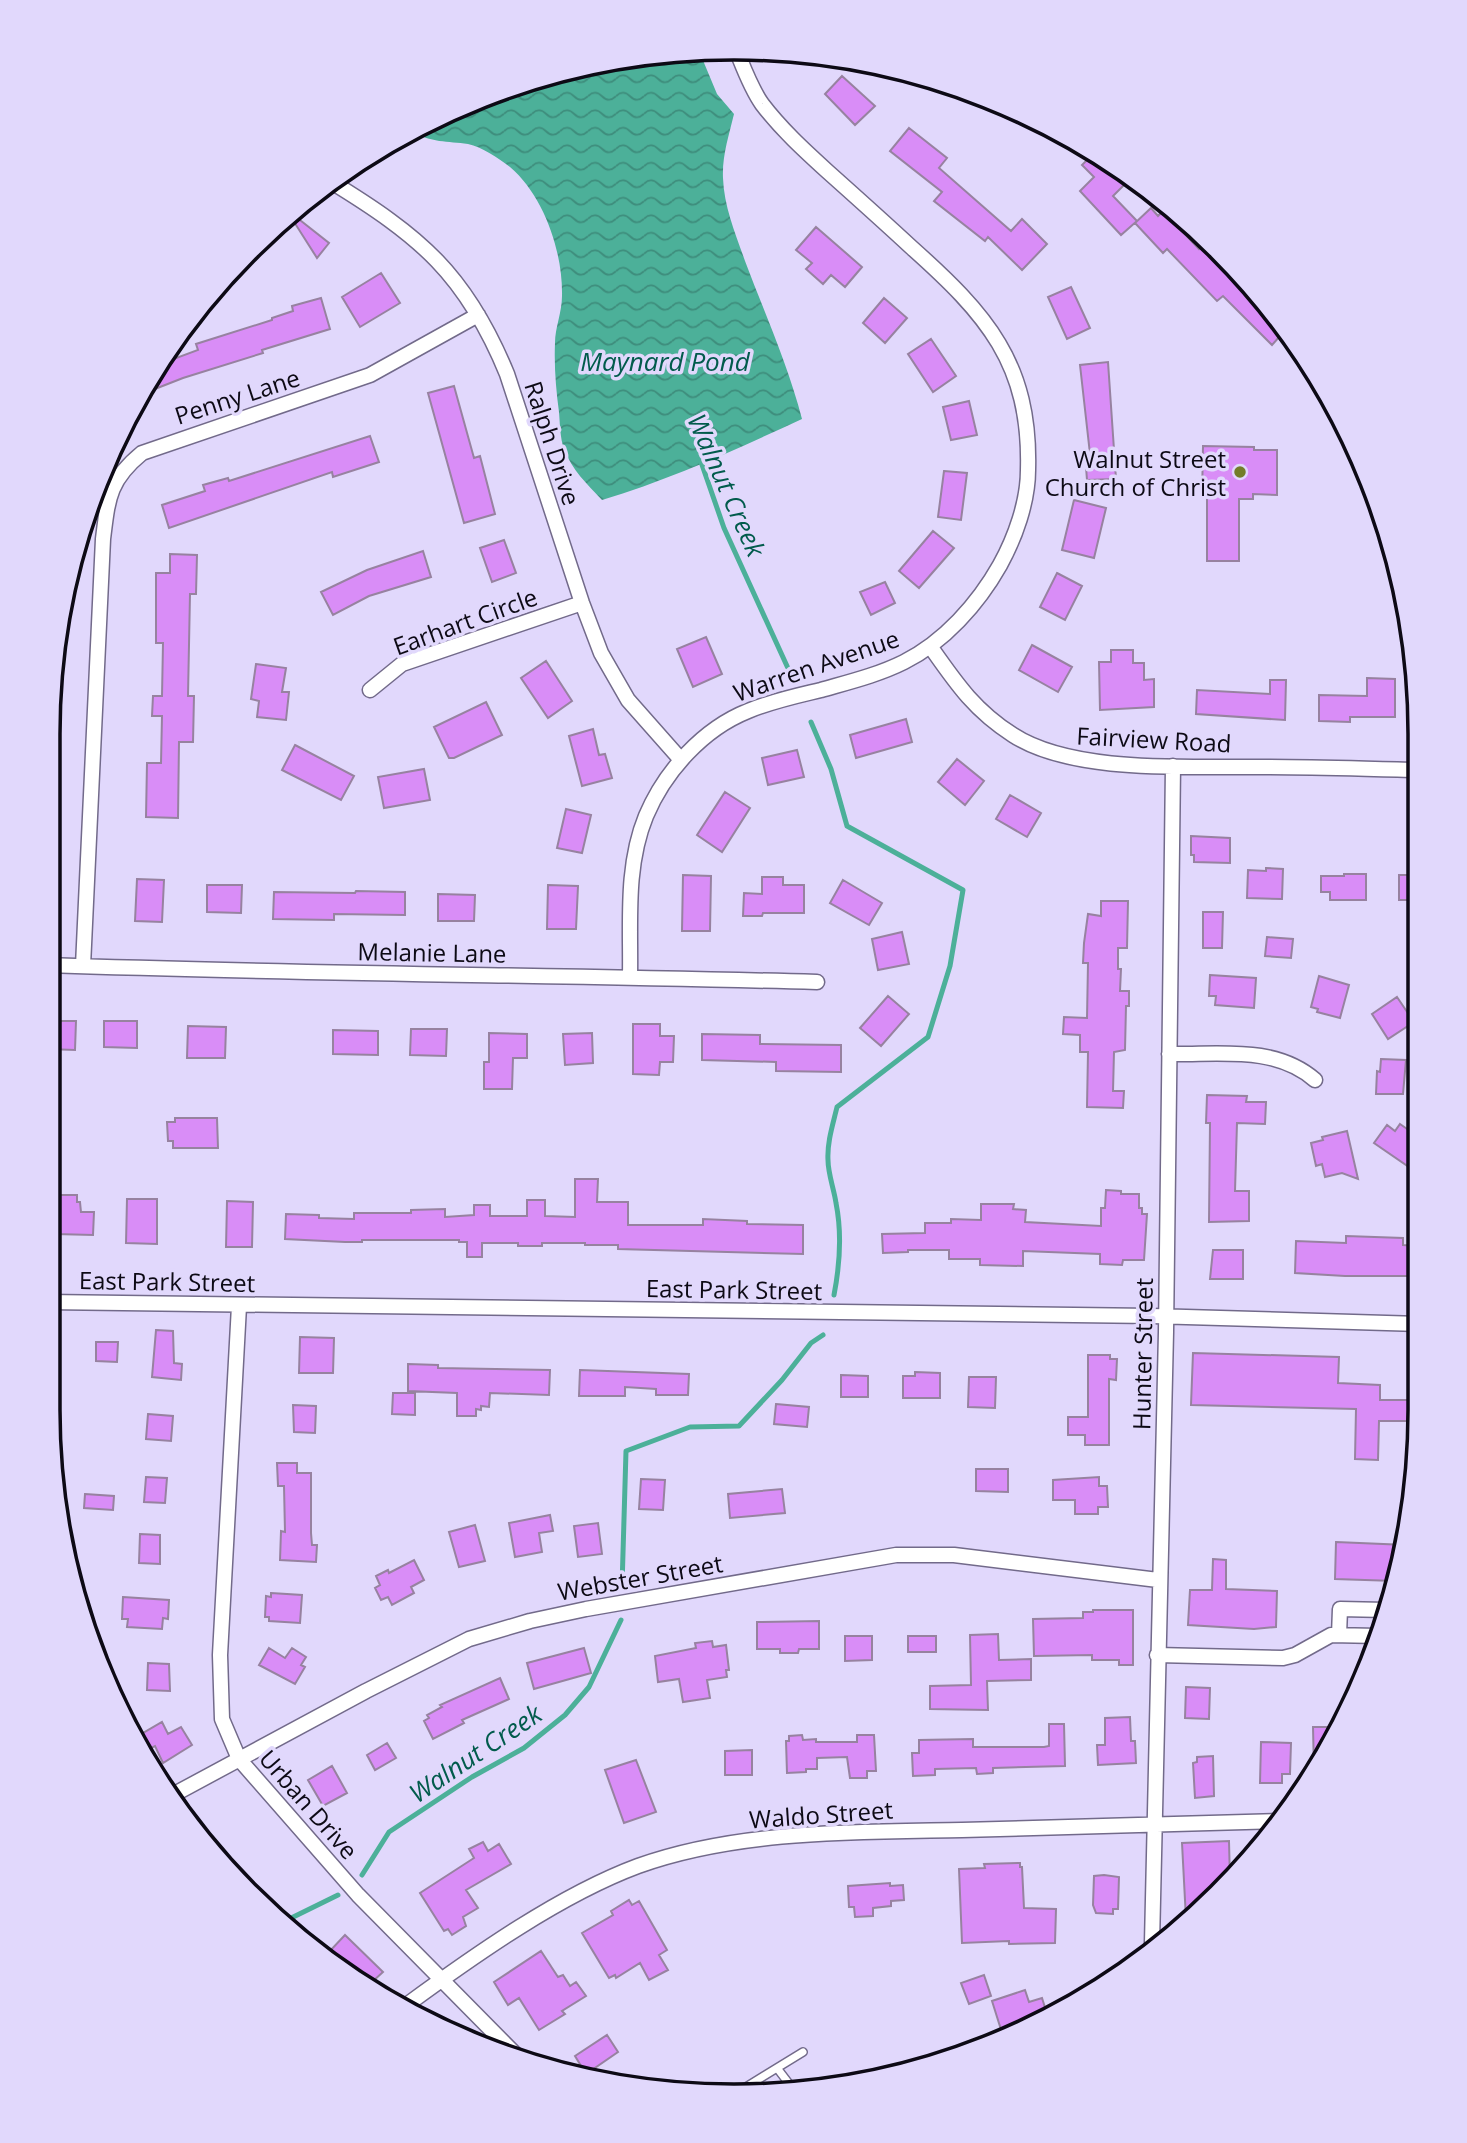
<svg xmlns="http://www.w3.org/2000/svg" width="1467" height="2143" font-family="'Open Sans',sans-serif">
<defs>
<pattern id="water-waves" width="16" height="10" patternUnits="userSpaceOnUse" patternTransform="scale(1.75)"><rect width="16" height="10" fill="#4cb099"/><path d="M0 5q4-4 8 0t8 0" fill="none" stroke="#3e8d7c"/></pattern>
</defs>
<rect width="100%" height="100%" fill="#e1d8fc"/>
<path fill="url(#water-waves)" d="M690 52 702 58 717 94 734 114C729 135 722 156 723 178 724 207 736 235 745 261 765 314 788 365 802 419 737 449 671 479 602 500 587 484 572 470 564 449 560 438 560 424 559 412 556 390 554 366 555 343 555 328 562 312 562 296 563 252 544 196 510 167 498 158 482 147 468 144 448 141 430 143 412 131L471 99 600 60Z"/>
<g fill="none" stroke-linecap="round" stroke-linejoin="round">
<path stroke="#4cb099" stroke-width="5" d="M700 459 724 528 792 677
M811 722 831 769 847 826 963 890 950 966 928 1037 837 1107C833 1124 827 1142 828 1160 828 1174 834 1189 836 1203 842 1233 840 1264 834 1295
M622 1587 626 1451 690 1427 739 1426 782 1380 811 1343 823 1335
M362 1875 389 1832 472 1777 524 1748 565 1715 589 1687 621 1620
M279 1924 338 1895"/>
</g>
<path fill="#d98df7" stroke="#9782a0" stroke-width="2" d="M842 76 875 106 855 125 825 94Z
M909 128 947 158 939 168 1011 231 1022 219 1047 244 1022 270 988 237 985 241 934 201 942 192 890 151Z
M1095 152 1115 163 1132 177 1113 196 1137 221 1121 235 1080 191 1094 177 1082 165Z
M1151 208 1158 216 1163 211 1199 249 1201 247 1249 296 1251 294 1281 335 1272 345 1223 296 1217 301 1167 249 1163 253 1135 223Z
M291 213 329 243 317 258 289 214Z
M816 227 862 267 845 287 831 275 823 284 806 269 812 263 796 250Z
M381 273 400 303 360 327 342 297Z
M1071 287 1090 328 1067 339 1048 297Z
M321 298 330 329 262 350 263 353 183 378 137 396 160 364 198 350 196 344 272 320V318L293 311 292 306Z
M884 298 907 318 885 343 863 323Z
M931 339 956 376 933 392 908 354Z
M1108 362 1116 479 1087 480 1085 454H1090L1080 365Z
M454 386 474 458 480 456 495 514 464 523 428 393Z
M969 401 977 435 951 440 943 407Z
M370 436 379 462 333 477 332 472 169 528 162 505 205 491 203 485 228 478 229 481Z
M1203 446 1254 447V450H1277V495L1253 494V499H1239V561H1207V498H1202Z
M944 471 967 473 961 520 938 517Z
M1074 500 1106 508 1094 558 1062 550Z
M933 531 954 548 919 588 899 571Z
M504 540 516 573 492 582 480 548Z
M423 551 431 577 369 596 333 615 321 592 367 570Z
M170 554 197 555 196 594H190L188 696H194L193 742H179L178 818 146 817 147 763H161L162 716H152L153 696H162L163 643H156V573H170Z
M1057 573 1082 586 1065 620 1040 607Z
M885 582 895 603 871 615 860 592Z
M706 637 722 674 693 687 677 649Z
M1032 645 1072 667 1058 692 1019 670Z
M1111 650H1133V663H1144V680L1154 679V707L1100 710 1099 662H1111Z
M546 661 572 701 548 718 521 678Z
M256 664 286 668 282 692H289L286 720 257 717 259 701 251 699Z
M1367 678 1395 679V717H1350V722L1319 721V695L1367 696Z
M1270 680H1286L1285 720 1196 714 1197 690 1270 694Z
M486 702 502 735 454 758H449L434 727Z
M906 719 912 742 856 758 850 735Z
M593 729 599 755 605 754 612 778 582 786 569 736Z
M295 745 354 776 341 800 282 770Z
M797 750 804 777 768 785 762 758Z
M957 759 984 781 965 805 938 782Z
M424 769 430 800 384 808 378 777Z
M725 792 750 808 722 852 697 835Z
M1010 795 1041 813 1027 837 996 819Z
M566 809 591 815 582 853 557 848Z
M1191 836 1230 838V863L1194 862V855H1191Z
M1266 868 1283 869 1282 899 1247 898 1248 870 1266 871Z
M1344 874H1366V900H1330V892H1321V876H1344Z
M683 875 711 876 710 931H682Z
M1399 875H1418L1420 900H1399Z
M762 877H783V885H804V913H763L762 916H743L744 893 762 894Z
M137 879 164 880 162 922 135 921Z
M843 880 882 903 869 925 830 903Z
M207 885H242L241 913 207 912Z
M548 885 578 886 576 929H547Z
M356 891 405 892V915L334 914V920L273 919 274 892 355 893Z
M438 894 475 895 474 921H438Z
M1101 901H1128L1127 948H1118V969H1121L1120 991H1129V1006H1126L1125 1050 1114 1052 1113 1091H1124L1123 1108 1087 1107 1088 1052H1080V1035L1063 1034 1064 1017 1087 1018 1088 963H1083L1084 943 1088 914 1101 916Z
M1203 912H1223L1222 948H1203Z
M902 932 909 964 878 970 872 939Z
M1267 937 1293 939 1291 958 1265 956Z
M1210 975 1256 978 1254 1008 1215 1005 1216 996H1209Z
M1319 976 1349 985 1340 1018 1317 1012 1318 1009 1311 1007Z
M888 996 909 1014 881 1046 860 1028Z
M1397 997 1414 1022 1388 1039 1372 1014Z
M47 1021H76L75 1050 47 1049Z
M104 1021H137V1048L104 1047Z
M633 1024H660V1036H674L673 1062H660L659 1075 633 1074Z
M188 1026 226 1027 225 1058H187Z
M411 1029H447L446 1056 410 1055Z
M333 1030 378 1031V1055L333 1054Z
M489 1033 527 1034V1058H513L512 1089H484V1062H489Z
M592 1033 593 1063 565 1065 563 1034Z
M702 1034 760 1035V1044L841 1045V1072L776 1071V1062L702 1060Z
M1381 1059 1406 1060 1403 1094H1376L1377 1071 1380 1072Z
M1207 1095 1247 1096 1246 1102H1266L1265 1124 1237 1123 1235 1191H1249V1221L1209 1222 1210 1123H1206Z
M175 1118H217L218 1148H173V1141H168L167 1122H175Z
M1400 1124 1420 1138V1151L1409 1167 1374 1143 1387 1125 1395 1131Z
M1347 1131 1358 1179 1342 1173 1325 1177 1322 1164 1316 1166 1311 1143 1323 1140 1322 1137Z
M575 1179H598L597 1202H628V1225H703V1219L747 1221V1224L803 1225V1254L618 1249V1245H585V1243H542V1246H518V1243H482V1257H467V1242H459V1240H362V1242H345L285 1239 286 1214 319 1215V1218L354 1219V1213H411V1210L445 1209V1217L474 1215V1205H490V1216H527V1200H545V1216L575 1217Z
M1106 1190 1121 1191V1194H1139V1208H1142V1214H1147L1144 1260H1123L1122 1265 1100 1264V1254L1023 1251V1266L980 1265V1259H949V1250H908V1252L883 1253 882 1234 925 1233V1223H951V1219L981 1220V1204H1014L1013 1209 1026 1210 1025 1222 1101 1226V1208H1105Z
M56 1195H77V1202H80L81 1212H94L93 1235 55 1234Z
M127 1199H157V1244L126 1243Z
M227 1201 253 1202 252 1247H226Z
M1346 1236 1403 1238V1245L1420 1246V1276H1345L1295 1273 1296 1241 1346 1243Z
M1213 1250H1243V1279H1210Z
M156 1330 173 1331 174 1363 182 1364 181 1380 152 1377Z
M300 1337 334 1338 333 1373H299Z
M96 1342H118L117 1362 96 1361Z
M1193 1353 1339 1357 1338 1383 1380 1385V1400H1419V1421H1379L1378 1460 1355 1459 1356 1409 1191 1405Z
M1088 1355H1110V1359H1117L1116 1380 1109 1379V1445H1085V1435H1068V1417H1088Z
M408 1364 438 1365V1368L550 1370 549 1395 490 1393 489 1407 481 1406V1410L476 1409V1416H457V1393L408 1391Z
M580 1370 689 1374 688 1395H656V1389L625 1387V1396H579Z
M915 1372 940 1373V1398H903V1376H915Z
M841 1375 868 1376V1397H841Z
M969 1377H996L995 1408 968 1407Z
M393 1393H415V1415L392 1414Z
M776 1404 809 1407 807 1427 774 1424Z
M293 1405 316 1406 315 1433 294 1432Z
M148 1414 173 1416 171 1441 146 1439Z
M277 1463H297V1473H311V1533L312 1545H317L316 1562 280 1560 281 1531 285 1532 284 1486H278Z
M976 1469H1008V1492L976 1491Z
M146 1477 167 1478 165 1503 144 1502Z
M1099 1477V1486H1107L1108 1507H1098V1514H1075V1500H1053V1480Z
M641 1479 665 1480 663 1510 639 1509Z
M782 1489 785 1513 730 1518 728 1494Z
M85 1494 114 1496 113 1510 84 1508Z
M550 1515 553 1531 539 1533 542 1552 515 1557 509 1523Z
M598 1523 602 1554 578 1557 574 1526Z
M475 1525 485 1561 459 1567 449 1532Z
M140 1534 160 1535V1564L139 1563Z
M1336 1542 1406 1545 1395 1581 1335 1579Z
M1213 1559 1226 1560V1589L1277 1591 1276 1627 1254 1629 1188 1625 1190 1590H1212Z
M414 1560 424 1580 411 1587 414 1593 392 1605 388 1597 381 1600 375 1588 380 1585 376 1576 388 1570 389 1573Z
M271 1593 302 1595 300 1623 269 1621V1617H265L266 1596 271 1597Z
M123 1597 169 1600 168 1619 163 1618 162 1629 127 1627 128 1619H122Z
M1093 1610H1133V1665H1119V1660H1092V1655L1034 1656 1033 1619 1083 1618V1612H1093Z
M819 1621V1649H799L798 1653H780V1649H757V1622Z
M998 1634 999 1660 1031 1659V1680L987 1681 988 1710 930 1709V1686L971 1685 970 1635Z
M845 1636H872V1660L845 1661Z
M908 1636H936V1652H908Z
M712 1641 713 1647 726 1645 729 1670H726L727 1677 707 1680 710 1698 683 1702 679 1679 658 1682 655 1656 696 1648 695 1643Z
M269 1648 285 1658 292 1648 306 1657 301 1665 305 1667 295 1684 259 1665Z
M584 1648 591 1673 534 1689 527 1663Z
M148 1663 169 1664 170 1691 147 1690Z
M500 1678 509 1699 462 1720 464 1723 433 1739 424 1721 429 1718 427 1715 442 1707 440 1705Z
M1186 1687 1210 1688 1209 1719 1185 1718Z
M1130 1717 1131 1741H1135L1136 1763 1098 1765 1097 1745H1105V1718Z
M162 1722 168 1734 181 1727 192 1745 163 1763 155 1746 145 1751 138 1736Z
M1049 1724H1064L1065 1766 993 1768V1773L977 1774 976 1768 935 1769V1775L913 1776 912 1753H919V1740L973 1739V1747H1044L1049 1746Z
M1313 1727H1338L1314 1772Z
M802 1735 803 1740 816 1739V1742H857V1735H874L876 1771H867V1778H850L847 1757 817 1758V1769H806V1772L787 1773 786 1741H789V1736Z
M1261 1742 1291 1743 1290 1774H1282V1783H1260Z
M387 1743 396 1758 375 1770 367 1755Z
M752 1750V1775H725V1751Z
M1213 1756 1214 1796 1195 1798 1193 1763 1197 1762V1757Z
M636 1760 656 1812 624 1823 605 1770Z
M332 1766 347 1793 323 1806 308 1780Z
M1229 1841 1230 1881 1218 1895 1186 1919 1182 1843Z
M483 1842 488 1851 499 1844 511 1864 466 1890 478 1908 463 1917 466 1926 452 1935 448 1929 444 1931 420 1893 474 1858 469 1849Z
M1020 1863V1867H1022L1024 1908 1056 1909 1055 1943 1009 1944V1941L962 1943 959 1869 985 1868 984 1864Z
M1104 1875 1119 1877 1118 1909H1113V1914L1096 1913 1093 1905 1094 1876Z
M890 1883V1886L903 1885 904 1900 891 1901V1906L873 1908V1916L855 1917 854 1907H849L848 1886Z
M629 1900 632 1905 639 1901 667 1950 659 1955 668 1970 649 1980 640 1963 616 1978 615 1975 609 1978 582 1933 613 1915 611 1911Z
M345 1935 383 1972 372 1982 327 1954Z
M541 1951 558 1977 563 1975 570 1986 576 1982 586 1996 562 2011 565 2014 539 2030 519 1998 508 2005 494 1982Z
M984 1975 991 1996 969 2004 961 1983Z
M1025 1990 1029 2002 1042 1998 1048 2017 1037 2025 1003 2036 992 2001Z
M607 2035 618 2052 586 2074 575 2056Z"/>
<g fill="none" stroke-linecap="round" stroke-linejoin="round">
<g stroke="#726a8a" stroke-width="10">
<path id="lane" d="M777 2068 790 2085
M746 2087 803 2052"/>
</g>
<g stroke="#726a8a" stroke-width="17">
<path id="street" d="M330 181C420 236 466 274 507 374L582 603 601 653 628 700 681 760
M930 646C956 683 974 710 1013 735 1073 774 1189 766 1259 767 1313 767 1366 769 1420 770
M370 690 402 664 582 603
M47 965C304 974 560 975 817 982
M83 966 103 539C108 498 109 480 142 453L370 375 478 315
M630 977C631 924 625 867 646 816 665 771 703 729 748 711 772 701 796 696 821 690 849 682 878 675 904 662 944 642 978 604 1000 565 1015 538 1028 502 1028 470 1031 363 986 314 911 247 883 221 855 196 827 171 804 150 781 129 762 104 750 87 743 66 735 47
M1169 1054C1219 1055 1275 1045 1315 1080
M47 1302 1152 1316 1420 1324
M239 1306 220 1655 222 1719 239 1759 358 1895 517 2056
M1339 1635 1340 1609 1386 1610
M1157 1655 1283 1658 1295 1655 1331 1635 1378 1636
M169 1797 366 1691 469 1639 530 1621 586 1609 896 1555H954L1158 1580
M1152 1943 1166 1332 1173 766
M408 2004C475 1955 560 1895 638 1866 738 1830 857 1832 962 1830 1068 1827 1173 1824 1279 1821"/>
</g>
<use href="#lane" stroke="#fff" stroke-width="7"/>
<use href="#street" stroke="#fff" stroke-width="14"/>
</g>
<circle fill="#737d29" stroke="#e1d8fc" stroke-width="2.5" cx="1240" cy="472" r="7"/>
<g text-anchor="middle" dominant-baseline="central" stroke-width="7" stroke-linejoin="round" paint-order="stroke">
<g font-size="24" fill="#0d0a15" stroke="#e1d8fc">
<text transform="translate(237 396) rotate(-18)">Penny Lane</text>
<text transform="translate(553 443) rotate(72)">Ralph Drive</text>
<text transform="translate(465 621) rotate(-20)">Earhart Circle</text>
<text transform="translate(816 665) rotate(-19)">Warren Avenue</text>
<text transform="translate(1154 739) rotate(3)">Fairview Road</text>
<text transform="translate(432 952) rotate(1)">Melanie Lane</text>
<text transform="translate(167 1281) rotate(1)">East Park Street</text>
<text transform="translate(734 1289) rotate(1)">East Park Street</text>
<text transform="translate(1142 1354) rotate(-89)">Hunter Street</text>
<text transform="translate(640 1577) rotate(-10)">Webster Street</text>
<text transform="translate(309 1804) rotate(49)">Urban Drive</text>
<text transform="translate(821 1814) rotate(-4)">Waldo Street</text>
</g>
<g font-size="24" fill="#0d0a15" stroke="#e1d8fc" text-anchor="end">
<text x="1226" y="458">Walnut Street<tspan x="1226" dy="28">Church of Christ</tspan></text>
</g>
<g font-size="26" font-style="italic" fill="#025b4c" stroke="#e1d8fc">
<text x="665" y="361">Maynard Pond</text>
<text transform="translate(727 485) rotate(66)">Walnut Creek</text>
<text transform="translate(475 1753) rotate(-34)">Walnut Creek</text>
</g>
</g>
<path d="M0 0H1467V2143H0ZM734 60H734A674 674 0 0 1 1408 734V1410A674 674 0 0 1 734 2084H734A674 674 0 0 1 60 1410V734A674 674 0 0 1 734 60Z" fill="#e1d8fc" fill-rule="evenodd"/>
<path fill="none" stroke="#0d0a15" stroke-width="3.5" d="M734 60H734A674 674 0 0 1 1408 734V1410A674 674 0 0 1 734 2084H734A674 674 0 0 1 60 1410V734A674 674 0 0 1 734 60Z"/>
</svg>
